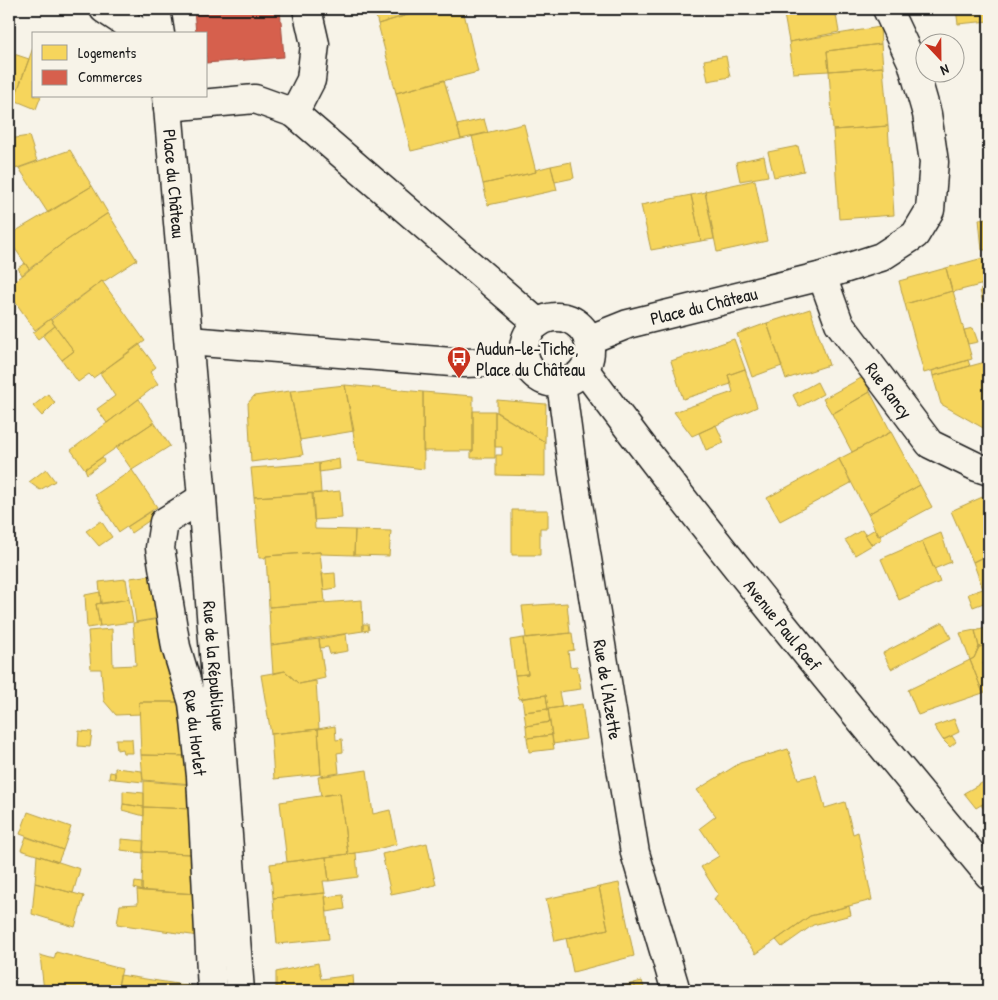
<svg xmlns="http://www.w3.org/2000/svg" width="998" height="1000" font-family="'Patrick Hand',sans-serif">
<rect width="100%" height="100%" fill="#f7f3e8"/>
<filter id="ink" filterUnits="userSpaceOnUse"><feTurbulence type="fractalNoise" baseFrequency=".02" numOctaves="2"/><feDisplacementMap in="SourceGraphic" scale="10" xChannelSelector="R" yChannelSelector="G"/><feConvolveMatrix kernelMatrix="1 2 1 2 8 2 1 2 1" color-interpolation-filters="sRGB"/></filter>
<g filter="url(#ink)">
<path fill="#f6d55c" stroke="#b59e49" d="M374 9H427L378 24Z
M427 9H463L478 72 396 93 378 24Z
M783 9H835L839 32 789 42Z
M956 9H989V21L958 24Z
M880 27 881 44 827 51 829 71 793 73 789 42Z
M881 44 883 67 829 71 827 51Z
M34 45V96H41L36 109 14 100Z
M14 54 29 59 14 100 9 98V67Z
M726 56 730 77 708 81 704 60Z
M883 67 888 126 833 130 829 71Z
M444 80 461 139 411 151 396 93Z
M484 119 488 133 461 139 457 125Z
M524 124 536 172 483 184 472 136Z
M888 126 894 215 839 219 833 130Z
M29 136 37 161 9 171V139Z
M798 146 804 171 774 177 768 152Z
M70 150 92 186 48 213 19 168Z
M764 156 768 176 740 181 736 162Z
M571 162 574 178 555 182 551 166Z
M551 166 557 190 488 205 483 184 536 172 535 170Z
M755 180 767 241 717 252 705 191Z
M92 186 108 213 63 243 29 269 9 240V235Z
M705 192 714 239 701 241 691 195Z
M691 195 701 241 651 250 641 205Z
M108 213 137 260 103 282 102 281 35 330 9 293V286L63 243Z
M989 218V250H982L979 219Z
M983 258 988 283 953 292 952 291 946 268Z
M25 263 29 269 22 275 18 268Z
M946 268 952 291 905 304 899 281Z
M989 272V286H988L986 273Z
M102 281 145 341 93 378 89 374 78 382 62 360 74 351 51 320Z
M988 283 989 307 984 308 980 290 982 289 981 284Z
M953 291 972 359 924 373 905 304Z
M810 309 829 365 786 379 767 323Z
M50 319 55 326 38 339 33 333Z
M767 323 782 366 752 377 737 334Z
M55 326 74 351 62 360 43 336Z
M973 328 978 342 968 344 964 330Z
M734 339 745 369 728 375 731 384 683 399 671 361Z
M139 344 156 367 150 372 158 384 107 423 97 409 115 396 100 373Z
M968 360 970 366 933 376 932 371Z
M989 361V428L985 429 941 404 933 376Z
M745 369 757 407 692 436 674 412 733 392 728 375Z
M863 377 870 392 832 414 823 399Z
M817 382 823 394 799 407 793 395Z
M345 385 423 392 424 469 358 461Z
M345 385 354 431 300 440 290 391Z
M290 391 303 455 251 462 248 403 254 396Z
M423 392 473 396V451H423Z
M870 392 891 432 852 452 832 414Z
M48 394 55 403 42 416 33 406Z
M139 399 154 422 85 469 71 450Z
M497 400 546 404 545 442 497 413Z
M473 411H495V458H471V451H473Z
M495 411 545 442V476L496 475V455H502V447H495Z
M154 422 170 446 132 470 116 447Z
M716 425 724 443 706 450 699 433Z
M891 432 920 485 868 514 839 459Z
M102 457 104 461 87 474 85 469Z
M339 459 340 469 319 472V463Z
M839 459 851 483 780 521 767 498Z
M319 463 321 493 254 497 251 468Z
M46 469 55 481 40 490 29 482Z
M132 470 157 507 119 532 95 495Z
M920 485 932 507 878 536 868 514Z
M340 491 342 518 314 520 312 494Z
M313 493 315 529 355 530 354 555 321 554 320 552 266 556 265 558H259L254 497Z
M987 495 989 496V554L973 562 951 511Z
M512 510H548V528H540V555H512Z
M152 511 156 516 131 533 127 527Z
M101 521 112 537 99 546 86 531Z
M875 529 882 539 872 545 865 535Z
M355 530 391 531 389 556 354 555Z
M862 530 872 545 855 555 845 540Z
M941 533 951 562 934 569 922 541Z
M922 541 940 582 899 600 881 559Z
M320 552 325 602 269 607 266 556Z
M989 554V601L973 607 968 594 983 589 973 562Z
M335 573 336 588 324 590 322 574Z
M153 575 160 618 136 622 130 578Z
M126 579 129 599 101 604 99 582Z
M100 592 101 603 96 604 100 626 87 628 85 595Z
M129 599 133 622 100 626 96 604Z
M362 600 363 631 271 645 269 607Z
M567 603 570 633 526 638 522 606Z
M165 618 166 665 177 664 179 702H139L140 714 116 715 104 701 101 669H91L88 631 112 629 113 666 136 665 133 623Z
M943 622 951 638 891 669 883 653Z
M363 624H368L369 630 363 631Z
M989 627V645L979 647 975 631Z
M975 630 979 647 974 658 970 660 960 633Z
M572 633 574 650 568 651 570 667 577 666 581 689 559 692 562 707 548 709 546 695 519 699 515 675 528 674 523 638Z
M346 634 348 651 330 654 328 647 320 648 319 639Z
M523 638 528 674 515 675 510 640Z
M319 639 325 678 299 684 285 671 273 674 271 645Z
M989 645V662L983 663 989 681V690L983 693 970 660 974 658 979 647Z
M970 660 983 693 918 715 908 690Z
M989 662V681L983 663Z
M285 671 299 684 316 681 319 729 271 734 261 675Z
M546 695 548 709 524 712 522 698Z
M139 702H187L191 756 141 755Z
M582 704 587 739 553 744 548 709Z
M548 709 550 722 526 726 524 712Z
M954 719 959 732 943 740 934 726Z
M550 722 552 735 527 738 526 726Z
M335 726 336 740 342 739 343 752 337 753 339 773 321 776 318 729Z
M318 729 321 774 274 779 271 734Z
M79 731 92 732 90 747 78 746Z
M552 735 554 749 529 752 527 738Z
M952 736 956 742 950 747 943 740Z
M116 739H132L133 753H123L122 749 117 750Z
M788 749 798 779 816 775 825 808 845 802 853 834 858 832 872 900 810 916 756 954 714 899 718 894 701 867 719 856 700 828 716 816 697 790 740 763Z
M141 755 191 756 192 784 143 780Z
M115 768 142 771 143 782 115 779Z
M367 770 373 814 390 810 397 844 369 851 348 854 340 793 321 796 318 777Z
M110 772 115 773V779L109 778Z
M989 779V800L976 808 964 793Z
M144 781 194 785 193 809 144 807Z
M123 791 144 793V807L123 804Z
M340 793 348 854 287 862 280 802Z
M989 800V816L981 805Z
M123 804 144 807V816L122 810Z
M144 807 193 809 191 854 143 852Z
M28 812 71 827 63 850 20 834Z
M26 837 63 850 58 862 21 850Z
M121 839 144 841 143 853 121 850Z
M427 843 436 885 391 894 382 854Z
M143 852 191 854 198 894 142 891Z
M356 853 358 877 329 881 326 857Z
M37 855 80 869 73 893 35 883Z
M326 857 329 881H323L325 893 273 898 270 864Z
M135 882 142 883V891L134 888Z
M35 883 84 896 75 927 32 914Z
M619 883 634 956 573 972 566 938 608 929 599 887Z
M599 887 608 929 555 941 546 899Z
M137 890 198 894V936L117 924 120 905 138 904Z
M325 893 329 939 277 944 273 898Z
M343 895 345 909 327 912 325 897Z
M849 906 851 915 813 925 782 947 776 940 810 916Z
M56 952 122 969 117 991H44L40 955 54 959Z
M318 963 321 979 353 975 354 989 343 991H276V972Z
M120 975 197 987V991H117Z
M642 981 645 991H636L634 983Z
M634 983 636 991H590L606 987 607 991Z"/>
<path fill="#d6604d" stroke="#9e4c3e" d="M194 9H280L284 57 206 63V34H196Z"/>
<g fill="none" stroke-linecap="round" stroke-linejoin="round">
<g stroke="#1c1c1c" stroke-width="31">
<g id="minor">
<path d="M104 9 142 34"/>
<path d="M156 9 160 34"/>
<path id="s1" d="M167 96 202 498 240 991"/>
<path d="M168 107 255 99 294 113 538 323"/>
<path d="M294 113 311 80 315 44 307 9"/>
<path id="s2" d="M822 276 839 323 930 444 977 467 989 471"/>
<circle cx="557" cy="350" r="33"/>
<path id="s3" d="M588 340 628 324 822 276 881 257 915 235 930 210 934 162 927 114 912 62 887 9"/>
<path d="M189 341 464 363 526 361"/>
<path id="s4" d="M584 369C713 543 851 709 989 875"/>
<path id="s5" d="M561 383 573 473 635 853 676 991"/>
<path id="s6" d="M202 498 164 522 160 548 176 647 193 703 201 776 212 991"/>
</g>
</g>
<use href="#minor" stroke="#f7f3e8" stroke-width="28"/>
</g>
</g>
<defs>
<g id="bus-pin" transform="scale(1.25)"><path d="M0 17L-7.5 6A9.5 9.5 0 1 1 7.5 6Z" fill="#c8321e" stroke="#f7f3e8"/><path d="M-5-6H5V4H4V6H2V4H-2V6H-4V4H-5ZM-3.5-4V0h7V-4ZM-3.5 1.2v1.5H-2V1.2ZM2 1.2v1.5H3.5V1.2Z" fill="#fff"/></g>
</defs>
<g fill-rule="evenodd">
<use href="#bus-pin" x="459" y="358"/>
</g>
<g text-anchor="middle" dominant-baseline="central" stroke-width="5" stroke-linejoin="round" paint-order="stroke">
<g font-size="18" fill="#1c1c1c" stroke="#f7f3e8">
<text stroke="none"><textPath href="#s1" startOffset="88">Place du Château</textPath></text>
<text stroke="none"><textPath href="#s3" startOffset="121">Place du Château</textPath></text>
<text stroke="none"><textPath href="#s2" startOffset="134">Rue Rancy</textPath></text>
<text stroke="none"><textPath href="#s4" startOffset="324">Avenue Paul Roef</textPath></text>
<text stroke="none"><textPath href="#s1" startOffset="572">Rue de la République</textPath></text>
<text stroke="none"><textPath href="#s5" startOffset="310">Rue de l'Alzette</textPath></text>
<text stroke="none"><textPath href="#s6" startOffset="260">Rue du Horlet</textPath></text>
</g>
<g font-size="18" fill="#1c1c1c" stroke="#f7f3e8" text-anchor="start">
<text x="476" y="348">Audun-le-Tiche,<tspan x="476" dy="21">Place du Château</tspan></text>
</g>
</g>
<rect width="998" height="1000" fill="none" stroke="#f7f3e8" stroke-width="30"/>
<rect x="15" y="15" width="968" height="970" fill="none" stroke="#1c1c1c" stroke-width="2" filter="url(#ink)"/>
<rect x="32" y="32" width="175" height="65" fill="#f7f3e8" stroke="#9f9d96"/>
<rect x="42" y="45" width="25" height="15" fill="#f6d55c" stroke="#9f9d96"/>
<text x="78" y="58" font-size="15" fill="#1c1c1c">Logements</text>
<rect x="42" y="70" width="25" height="15" fill="#d6604d" stroke="#9f9d96"/>
<text x="78" y="82" font-size="15" fill="#1c1c1c">Commerces</text>
<g transform="translate(940 58) rotate(158)"><circle r="24" fill="#f7f3e8" stroke="#9f9d96"/>
<path d="M0-4L9 19L0 12L-9 19Z" fill="#c8321e"/>
<text y="-8" font-size="14" font-weight="bold" text-anchor="middle" fill="#1c1c1c">N</text>
</g>
</svg>
